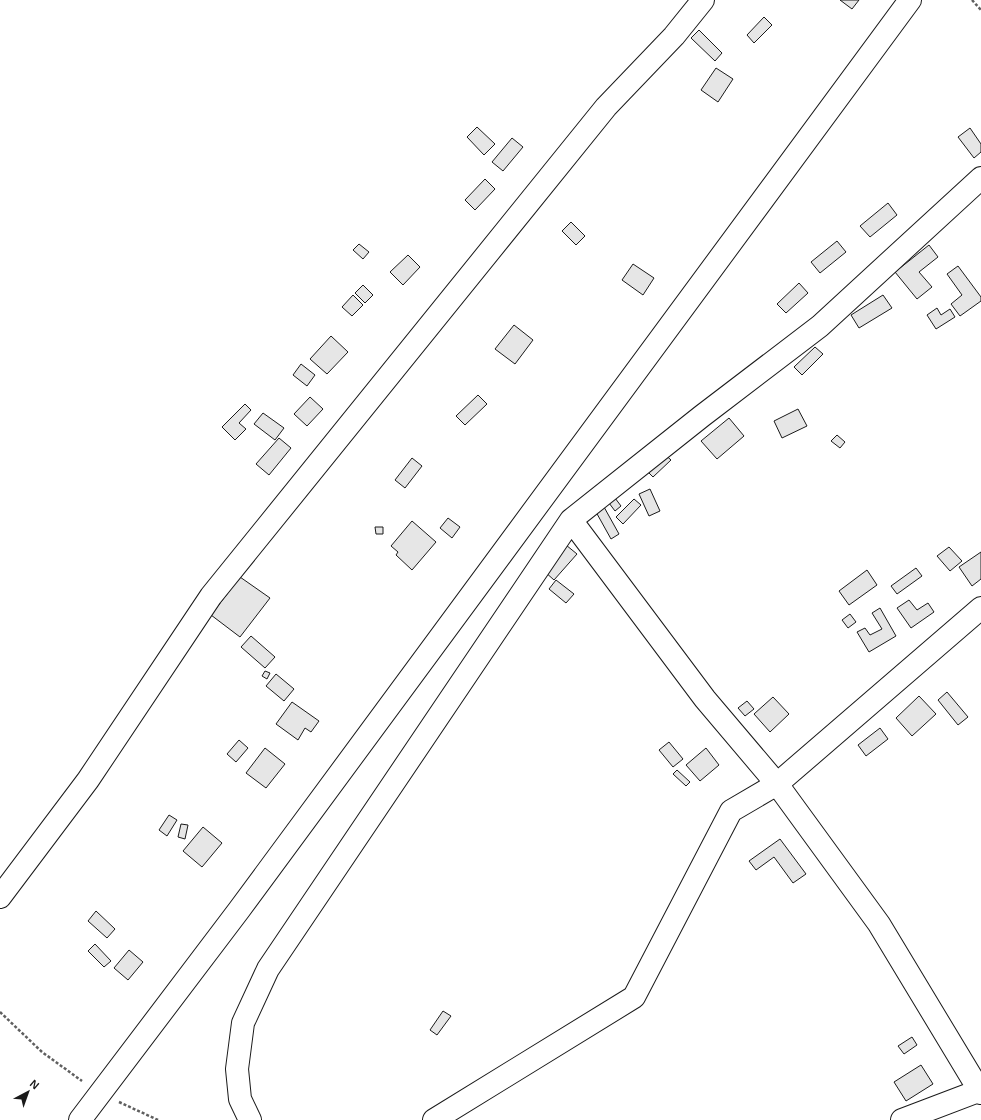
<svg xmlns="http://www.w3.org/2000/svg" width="981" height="1120" font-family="Helvetica,sans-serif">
<rect width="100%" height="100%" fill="#fff"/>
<path fill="#e6e6e6" stroke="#1a1a1a" d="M840 0H859L852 9Z
M764 17 772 25 754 43 747 35Z
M699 30 722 53 715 61 691 38Z
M716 68 733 79 718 102 701 90Z
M477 127 495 144 484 155 467 137Z
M970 128 981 144V152L974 158 958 137Z
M512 138 523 147 503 171 492 162Z
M485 179 495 189 475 210 465 200Z
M888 203 897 215 870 237 860 226Z
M571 222 585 236 576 245 562 231Z
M837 241 846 252 820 273 811 262Z
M359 244 369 252 363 259 353 250Z
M929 245 938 257 919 272 932 287 917 299 895 272Z
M408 255 420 267 403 285 390 272Z
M633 264 654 278 643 295 622 280Z
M958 266 981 297V301L960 316 951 304 962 295 947 274Z
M799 283 808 293 786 313 777 304Z
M363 285 373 295 365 303 355 293Z
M353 295 363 305 352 316 342 307Z
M883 295 892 308 859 328 851 315Z
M937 308 941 315 950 309 955 317 936 329 927 315Z
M514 325 533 340 515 364 495 349Z
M331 336 348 352 327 374 310 359Z
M815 347 823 354 802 375 794 367Z
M301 364 315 375 307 386 293 375Z
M478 395 487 404 465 425 456 416Z
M310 397 323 409 307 426 294 414Z
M245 404 251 410 239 423 246 429 235 440 222 427Z
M798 409 807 426 782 438 774 421Z
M263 413 284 428 275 440 254 424Z
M729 418 744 436 717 459 701 441Z
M837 435 845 442 840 448 831 441Z
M279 438 291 448 269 475 256 464Z
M661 451 671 460 653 477 644 468Z
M412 458 422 466 405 488 395 480Z
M650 489 660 511 649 516 639 494Z
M615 498 621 506 615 511 609 503Z
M634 499 641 505 623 524 616 517Z
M604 507 619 534 611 539 596 512Z
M448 518 460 527 452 538 440 528Z
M412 521 436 542 412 570 396 555 398 552 391 546Z
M375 527H383V534H376Z
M566 545 577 554 554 580 544 571Z
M949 547 962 561 950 571 937 556Z
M981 552V579L972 586 959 567Z
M916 568 922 576 897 594 891 586Z
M867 570 877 585 849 605 839 591Z
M240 577 270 598 240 637 211 615Z
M556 580 574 594 566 603 549 589Z
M909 600 917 610 928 603 934 612 911 628 897 608Z
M880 608 896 636 869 652 857 632 865 628 870 635 882 629 872 613Z
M850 614 856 622 848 628 842 620Z
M251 636 275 657 265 668 241 647Z
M265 671 270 673 267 679 262 676Z
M276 674 294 689 284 701 266 686Z
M947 692 968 717 958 725 938 700Z
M919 696 936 714 912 736 896 718Z
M773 697 789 714 770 732 754 714Z
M747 701 754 709 745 716 738 708Z
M292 702 319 721 311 732 305 728 298 740 276 724Z
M880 728 888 739 866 756 858 745Z
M239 740 248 748 236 762 227 754Z
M669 742 683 759 673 767 659 750Z
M265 748 285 764 266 788 246 773Z
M706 748 719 765 700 781 686 765Z
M677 770 690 782 686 786 673 774Z
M169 815 177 820 167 836 159 830Z
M181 824 188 825 185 839 178 837Z
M203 827 222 843 202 867 183 851Z
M780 839 806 874 793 883 774 857 756 870 749 861Z
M96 911 115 929 107 938 88 921Z
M95 944 111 961 104 967 88 951Z
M129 950 143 962 128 980 114 968Z
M443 1011 451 1016 437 1035 430 1030Z
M912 1037 917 1045 904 1054 898 1046Z
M921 1065 933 1084 906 1101 894 1082Z"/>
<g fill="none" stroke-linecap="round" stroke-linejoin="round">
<g stroke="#1a1a1a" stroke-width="24">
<path id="minor" d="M571 520 705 699 777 784 879 924 981 1093
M0 897 88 780 211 596 606 107 674 36 703 0
M250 1120 240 1099 237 1069 243 1023 268 969 571 520 702 416 820 326 981 178
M434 1120 634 997 731 811 777 784 981 608
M902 1120 981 1090"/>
</g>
<g stroke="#1a1a1a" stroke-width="24">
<path id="major" d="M80 1120 239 910 910 0"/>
</g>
<path stroke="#5f5f5f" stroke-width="2.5" stroke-dasharray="3 2" stroke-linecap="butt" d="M972 0 981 10
M0 1012 42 1052 82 1081
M119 1102 158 1120"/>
<use href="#minor" stroke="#fff" stroke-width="22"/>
<use href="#major" stroke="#fff" stroke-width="22"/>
</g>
<g transform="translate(28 1092) rotate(41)" stroke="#ffffff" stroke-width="3" paint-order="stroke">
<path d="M0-3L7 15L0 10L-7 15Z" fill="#1a1a1a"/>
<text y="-6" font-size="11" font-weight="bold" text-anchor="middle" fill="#1a1a1a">N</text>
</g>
</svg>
